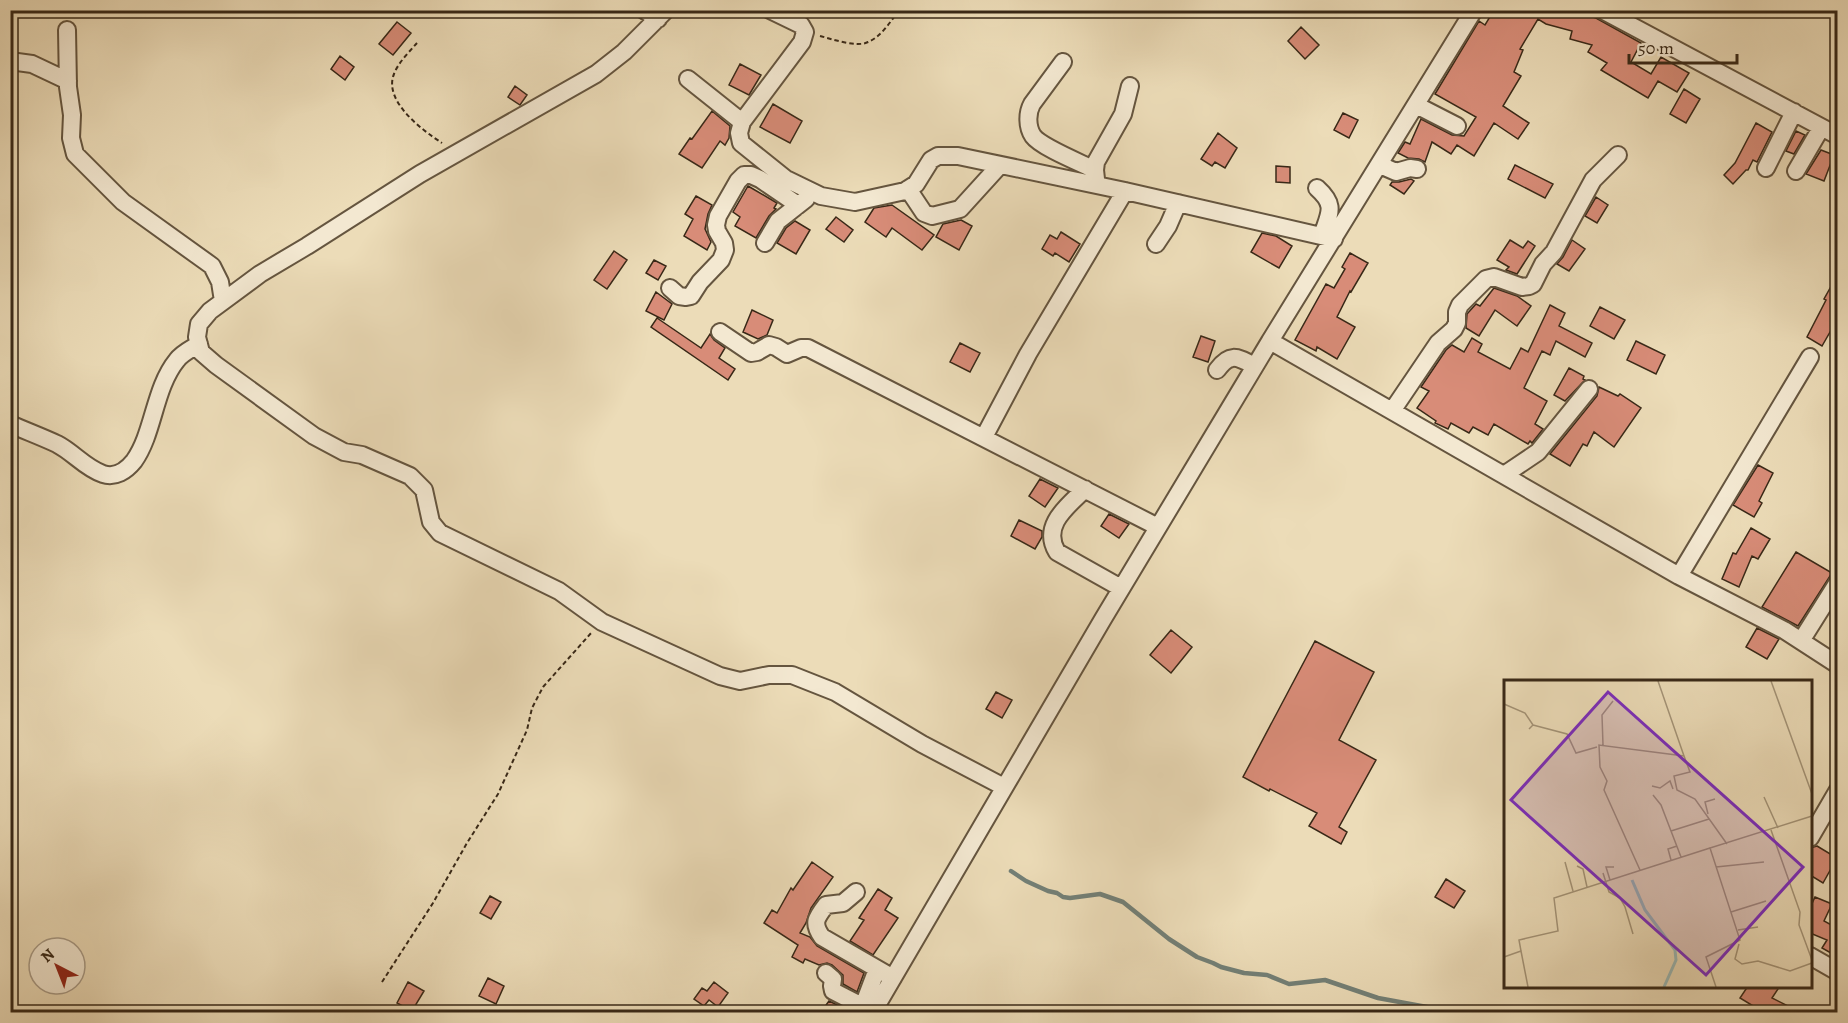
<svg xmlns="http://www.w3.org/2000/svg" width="1848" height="1023" font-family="Alegreya,serif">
<rect width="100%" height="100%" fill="#ecdcb8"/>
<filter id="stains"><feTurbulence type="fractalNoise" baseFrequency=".00333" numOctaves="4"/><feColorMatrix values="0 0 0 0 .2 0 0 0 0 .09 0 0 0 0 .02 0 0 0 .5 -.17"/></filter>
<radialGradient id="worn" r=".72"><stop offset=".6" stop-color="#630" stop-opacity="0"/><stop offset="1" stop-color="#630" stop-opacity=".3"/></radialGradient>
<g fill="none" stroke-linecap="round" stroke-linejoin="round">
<path stroke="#738077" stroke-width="4.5" d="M1011 871 1026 881 1048 891 1057 893 1063 897 1070 898 1100 894 1123 902 1169 939 1197 957 1213 963 1221 967 1244 973 1267 975 1289 984 1325 980 1378 998 1443 1010 1456 1011 1469 1008 1493 1009 1500 1012"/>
</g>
<path fill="#d88c78" stroke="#382817" stroke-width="1.5" d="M1494 10H1569L1596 18 1641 43 1631 62 1651 74 1661 57 1689 73 1677 92 1658 81 1648 98 1601 70 1607 63 1588 52 1592 45 1570 39 1572 31 1546 24 1538 19 1520 49 1523 50 1514 72 1521 76 1503 106 1529 123 1518 139 1494 123 1474 156 1457 145 1451 154 1432 142 1425 162 1419 159 1408 158 1398 153 1405 142 1410 144 1421 119 1452 135 1464 136 1476 117 1435 94 1479 21 1485 25Z
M397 22 411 33 393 55 379 44Z
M1301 27 1319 45 1305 59 1288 41Z
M340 56 354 67 345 80 331 69Z
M740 64 761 75 749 95 729 85Z
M515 86 527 95 520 105 508 97Z
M1684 89 1700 99 1686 123 1670 114Z
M773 104 802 121 790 143 760 127Z
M712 111 730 126 729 138 725 145 720 141 702 168 679 154 690 138 692 139Z
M1343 113 1358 120 1349 138 1334 130Z
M1756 123 1772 132 1757 162 1753 160 1748 170H1746L1733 184 1724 175 1735 163Z
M1796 131 1805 135 1794 154 1786 151Z
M1218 133 1237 148 1225 168 1215 162 1212 166 1201 159Z
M1821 150 1834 155 1824 181 1806 174Z
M1515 165 1553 184 1545 198 1508 179Z
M1276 166 1290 167V183L1276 182Z
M1411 179 1414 181 1404 194 1390 185 1392 182H1399Z
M748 186 777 203 774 208 776 209 769 216 756 238 735 226 740 217 733 212Z
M696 196 712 205 708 214 705 229 711 242 707 250 684 236 693 219 685 214Z
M1596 197 1608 205 1597 223 1585 216Z
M892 205 934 235 922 250 892 228 886 237 865 222 874 208Z
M836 217 853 230 844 242 826 229Z
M961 220 972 226 959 250 936 237 943 224Z
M795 221 810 230 796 254 777 243 786 228Z
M1061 232 1080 244 1069 262 1055 253 1053 256 1042 249 1050 235 1057 239Z
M1262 233 1276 236 1292 246 1279 268 1251 252Z
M1510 240 1523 248 1528 241 1535 246 1517 274 1506 270 1509 267 1497 260Z
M1572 240 1585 249 1569 271 1557 264 1563 257Z
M614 251 627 260 607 289 594 280Z
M1350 253 1368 263 1351 292 1350 291 1337 317 1355 327 1337 359 1317 347 1316 351 1295 340 1326 284 1334 288 1345 269 1342 267Z
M654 260 666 266 658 280 646 273Z
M1838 274V318L1822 346 1807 337 1826 300 1824 299Z
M1494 288 1517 296 1531 306 1517 326 1495 310 1479 336 1466 328 1467 314 1476 304 1480 306Z
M656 292 672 304 664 320 646 311Z
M1550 305 1565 313 1559 326 1592 343 1585 357 1556 341 1550 355 1542 351 1524 388 1547 401 1535 424 1543 429 1532 443 1530 441 1528 444 1494 424 1488 435 1473 427 1469 433 1451 423 1448 429 1435 423 1436 421 1417 408 1429 391 1421 387 1446 350 1452 345 1464 352 1472 338 1482 344 1478 352 1510 369 1521 348 1528 352Z
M1600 307 1625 320 1614 339 1590 326Z
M752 310 773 320 767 335 758 339 743 332Z
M657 318 701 348 710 334 714 340 725 348 719 358 735 369 728 380 651 327Z
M1201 336 1215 341 1208 362 1193 357Z
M1636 341 1665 355 1656 374 1627 360Z
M960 343 980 353 970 372 950 362Z
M1569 368 1584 376 1583 379 1585 380 1565 401 1554 395Z
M1599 387 1618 396 1620 394 1641 408 1614 447 1594 432 1587 446 1583 444 1570 466 1550 454 1597 396Z
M1758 465 1773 473 1759 501 1762 503 1754 517 1733 505Z
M1040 479 1058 488 1045 507 1029 496Z
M1109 514 1129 524 1119 538 1101 526Z
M1019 520 1042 531V537L1035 549 1011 536Z
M1751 528 1770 539 1758 559 1752 556 1739 587 1722 579 1733 553 1736 554Z
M1796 552 1832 573 1798 626 1762 607Z
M1757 628 1779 639 1767 659 1746 647Z
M1171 630 1192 647 1171 673 1150 655Z
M1315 641 1374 672 1339 740 1376 760 1339 827 1347 832 1341 844 1309 826 1317 813 1270 789 1269 791 1243 777Z
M996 692 1012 700 1002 718 986 709Z
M1817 846 1837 858 1823 883 1810 875V848Z
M812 862 833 877 811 908 806 923 800 933 810 937 817 946 864 973 857 992 843 984V975L832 965 827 963 819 965 805 959 803 963 792 957 798 945 764 923 772 910 777 913 791 888 793 890Z
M1446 879 1465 891 1454 908 1435 897Z
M878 889 892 898 885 910 898 918 873 955 850 941 864 920 859 918Z
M490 896 501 902 491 919 480 913Z
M1815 897 1832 904 1824 921 1835 927 1838 923V957L1822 948 1827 940 1810 933V908Z
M488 978 504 986 496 1004 479 996Z
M408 982 424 991 412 1011 397 1003Z
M714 982 728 993 718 1007 709 1000 704 1006 694 999 702 988 707 991Z
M1748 986H1780L1772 998 1800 1012H1763L1740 998Z
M829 1001 852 1012H821Z"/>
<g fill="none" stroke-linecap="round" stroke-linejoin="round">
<g stroke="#65553f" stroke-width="20">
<path id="minor" d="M644 10 658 19
M666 10 624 52 596 74 420 174 307 246 260 274 210 311 199 324 197 337 201 352 216 365 314 436 344 452 362 455 410 476 424 490 431 522 440 533 559 591 602 622 720 676 740 681 769 675H792L835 692 922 744 1004 787
M770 10 801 25 805 32 802 42 742 122 739 133 741 143 786 179 821 196 855 202 905 191 916 184 931 160 938 156H958L1125 191 1334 239
M1474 10 1270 341 1679 576 1784 630 1838 665
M1602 10 1838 136
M67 30 68 87 72 115 71 138 75 154 123 202 212 266 220 282 223 301
M10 61 32 64 68 81
M1063 62 1032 104C1027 113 1027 127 1033 136 1041 147 1081 163 1095 170
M688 79 742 122
M1416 105 1457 126
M1380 165 1396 172 1410 168 1417 169
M1766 168 1794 112
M1796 171 1821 128
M1096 179 1095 170 1096 162 1123 114 1130 86
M1317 188C1337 206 1329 213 1322 236
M908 189 924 213 932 216 960 209 1000 165
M765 243 778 221 806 199
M1156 244 1168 226 1178 203
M670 288 679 296 686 297 691 296 700 282 721 260 725 250 724 243 717 231 716 225 718 216 738 181 744 175H751L760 179 798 205
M720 332 751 353 757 352 769 345 776 347 787 354 801 348H808L1158 527
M1217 370C1230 352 1237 357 1255 366
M1392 411 1438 343 1454 329 1457 323V312L1460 305 1486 279 1494 277 1522 287 1529 286 1533 284 1543 264 1554 252 1593 180 1618 155
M10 424C26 431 42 437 57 444 73 452 85 468 103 474 115 478 126 471 134 461 154 433 154 388 177 360 182 353 191 349 199 344
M984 437 1028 354 1125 191
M1504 475 1538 452 1589 389
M1085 489C1068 506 1041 525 1057 552L1121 588
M1679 576 1810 357
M1801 641 1838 582
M1810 838 1838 790
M856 892 843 903 826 905C816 918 812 923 822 937L893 978
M1810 956 1838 972
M826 973 833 979 832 986 833 991 874 1012
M863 1006 877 969
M873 1012 1103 619 1270 341"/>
</g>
<path stroke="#382817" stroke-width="2" stroke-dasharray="4.5 3" stroke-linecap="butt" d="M820 36C832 39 857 48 868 42 881 37 891 21 899 10
M417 43C409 52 398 63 394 74 383 101 422 130 442 143
M382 982 433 903 467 843 498 794 527 730 532 708 543 687 592 632"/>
<use href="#minor" stroke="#f3e8d1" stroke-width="16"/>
</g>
<g transform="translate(1504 680)">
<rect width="308" height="308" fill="#ecdcb8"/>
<path fill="none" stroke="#9bbab7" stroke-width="3" d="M128 200 141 230 171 270 172 280 160 307"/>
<path fill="none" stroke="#a49478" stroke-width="1.5" d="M154 1 180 76M267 1 308 114M0 24 21 33 29 45 25 49M29 45 63 54 72 73 93 67M99 65 98 35 109 21M148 106 156 108 166 101 169 109M149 115 157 125 177 177M260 117 274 148M204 134 201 122 211 119M267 150 296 232 295 245 308 280M167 151 205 139M167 180 164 169 173 166M61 182 69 211M73 186 79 189 83 207M212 187 260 182M136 190 100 110 103 101 96 87 95 65 180 76 186 92 170 96 173 110 191 119 223 164M99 193 105 212 116 218 121 227 129 254M106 200 102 187H110M227 232 262 221M234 250 254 247M235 264 231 279 238 284 254 281 286 291 308 283M17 271 24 307M0 277 17 271 15 260 54 251 50 218 206 168M212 307 202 277 236 260 206 168 308 136"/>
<path fill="#7b2cbf" fill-opacity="0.15" stroke="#7b2cbf" stroke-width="3" d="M104 12 299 187 202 295 7 120Z"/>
<rect width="308" height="308" fill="none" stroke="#382817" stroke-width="3"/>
</g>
<rect width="1848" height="1023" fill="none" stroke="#ecdcb8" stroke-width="36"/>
<rect x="12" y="12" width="1824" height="999" fill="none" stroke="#382817" stroke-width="3"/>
<rect x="18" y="18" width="1812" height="987" fill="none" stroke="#382817" stroke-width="1.5"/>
<g transform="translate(57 966) rotate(318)"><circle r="28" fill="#f3e8d1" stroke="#a89b87" stroke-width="1.5"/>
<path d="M0-4.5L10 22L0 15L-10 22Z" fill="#8f2418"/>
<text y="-9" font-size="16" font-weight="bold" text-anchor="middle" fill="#382817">N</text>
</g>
<path d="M1629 54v9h108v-9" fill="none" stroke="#382817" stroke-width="3"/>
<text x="1638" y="54" font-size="18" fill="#382817" stroke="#f3e8d1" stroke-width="4.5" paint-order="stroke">50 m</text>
<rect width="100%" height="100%" filter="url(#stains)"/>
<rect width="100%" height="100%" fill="url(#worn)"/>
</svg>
